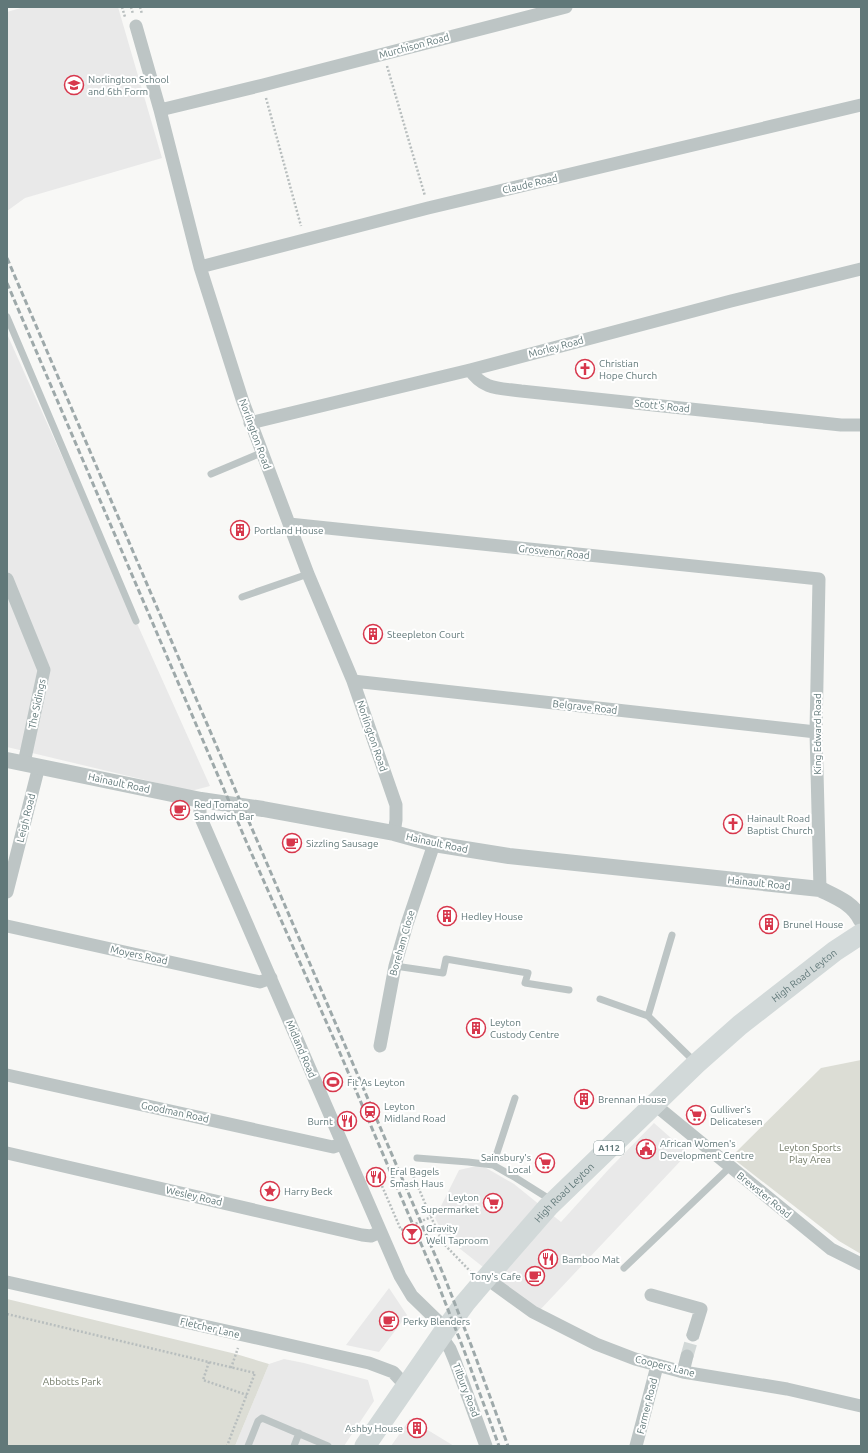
<svg xmlns="http://www.w3.org/2000/svg" width="868" height="1453" font-family="Ubuntu,sans-serif">
<rect width="100%" height="100%" fill="#f8f8f6"/>
<path fill="#e9e9e9" d="M24 7H118L162 158 25 198 7 211V12Z
M7 334 210 786 191 791 7 747Z
M654 1123 688 1153 539 1311 445 1237 435 1218 459 1170 481 1165 514 1184 561 1222 609 1169Z
M389 1288 407 1315 379 1352 346 1345Z
M284 1359 304 1363 368 1380 374 1401 344 1446H235L269 1364Z
M410 1419 413 1421 454 1446H391Z"/>
<path fill="#dcddd5" d="M861 1060V1254L839 1241 731 1157 821 1068Z
M7 1299 236 1354 269 1364 235 1446H7Z"/>
<g fill="none" stroke-linecap="round" stroke-linejoin="round">
<path stroke="#d2d8d7" stroke-width="13" stroke-dasharray="13 6" stroke-linecap="butt" d="M687 1356 693 1335"/>
<path stroke="#b8bebe" stroke-width="2.5" stroke-dasharray="2 2" stroke-linecap="butt" d="M122 7 125 17
M131 7 133 14
M140 7 142 14
M387 66 425 196
M266 98 301 226
M412 1173 431 1217
M382 1186 401 1230 431 1217 443 1243 470 1271
M7 1314 255 1373 227 1446
M209 1362 203 1380 247 1395
M231 1368 238 1348"/>
<path stroke="#bdc5c5" stroke-width="7" d="M7 317 136 621
M211 474 261 453
M242 597 308 574
M395 966 443 973 446 959 528 973 525 983 569 990
M600 999 648 1016 695 1062
M648 1016 672 935
M417 1158 468 1162 493 1165 516 1178 551 1200
M493 1165 515 1098
M624 1268 730 1167
M248 1446 258 1421 262 1418 328 1446
M294 1446 299 1433"/>
<path stroke="#bdc5c5" stroke-width="13" d="M136 26 160 110 200 267 242 399 308 574 353 681 396 805V820L394 833
M160 110 263 85 566 7
M200 267 428 208 861 105
M470 370C483 390 500 388 521 391L841 425H861
M250 423 470 370 731 301 861 269
M289 524 819 579 816 732 820 889
M7 579 44 670 24 763
M353 681 816 732
M201 800 200 807V816L400 1276 412 1296 446 1329
M7 892 39 766
M7 926 260 982 271 978
M380 1046 395 966 407 924 434 844
M7 1075 333 1147 342 1144
M654 1104 831 1249 861 1264
M7 1153 362 1235 371 1236 380 1232
M486 1278 533 1312 596 1344 635 1359 683 1372 787 1389 861 1406
M7 1282 369 1363 393 1372 406 1386
M651 1295 701 1309 693 1335
M441 1336 450 1349 455 1361 486 1446
M683 1372 687 1356
M636 1446 657 1366"/>
<path stroke="#bdc5c5" stroke-width="16" d="M7 760 201 800 263 809 394 833 434 844 509 856 820 889C836 897 853 903 861 920"/>
<path stroke="#d2d9d9" stroke-width="21" id="s1" d="M365 1446 441 1336 465 1303 482 1283 548 1207 696 1064 740 1025 835 951 861 934"/>
<path stroke="#9ea9aa" stroke-width="3" stroke-dasharray="6 3" stroke-linecap="butt" d="M7 258 444 1276 473 1350 508 1446
M7 283 246 841 337 1046 436 1279 465 1353 499 1446"/>
</g>
<defs>
<g id="school-ring" transform="scale(1)"><circle r="9.5" fill="#fff" stroke="#d7374c" stroke-width="1.5"/><path d="M0-5L7-2L0 1L-7-2ZM-4 1L0 2.5L4 1V4Q0 6-4 4Z" fill="#d7374c"/></g>
<g id="church-ring" transform="scale(1)"><circle r="9.5" fill="#fff" stroke="#d7374c" stroke-width="1.5"/><path d="M-1.2-6h2.4v3.5h3.3v2.4h-3.3V6h-2.4V-.1h-3.3v-2.4h3.3Z" fill="#d7374c"/></g>
<g id="building-ring" transform="scale(1)"><circle r="9.5" fill="#fff" stroke="#d7374c" stroke-width="1.5"/><path d="M-4-6H4V6H1V3H-1V6H-4ZM-2.5-4.3h1.7v1.8h-1.7ZM.8-4.3h1.7v1.8H.8ZM-2.5-1h1.7V.8h-1.7ZM.8-1h1.7V.8H.8Z" fill="#d7374c"/></g>
<g id="cafe-ring" transform="scale(1)"><circle r="9.5" fill="#fff" stroke="#d7374c" stroke-width="1.5"/><path d="M-5.5-4.5H6V0H3Q3 3.5 0 3.5H-2.5Q-5.5 3.5-5.5 0ZM3-3.2v2h1.7v-2ZM-6 4.5H4V6H-6Z" fill="#d7374c"/></g>
<g id="stadium-ring" transform="scale(1)"><circle r="9.5" fill="#fff" stroke="#d7374c" stroke-width="1.5"/><path d="M0-5a6.5 5 0 1 0 0 10a6.5 5 0 1 0 0-10ZM-3.5-1.8h7v3.6h-7Z" fill="#d7374c"/></g>
<g id="station-ring" transform="scale(1)"><circle r="9.5" fill="#fff" stroke="#d7374c" stroke-width="1.5"/><path d="M-3-6H3Q5-6 5-4V2Q5 4 3 4L4.5 6H3L1.5 4h-3L-3 6H-4.5L-3 4Q-5 4-5 2V-4Q-5-6-3-6ZM-3.5-4v3h7v-3ZM-3.5 1v1.5H-2V1ZM2 1v1.5H3.5V1Z" fill="#d7374c"/></g>
<g id="supermarket-ring" transform="scale(1)"><circle r="9.5" fill="#fff" stroke="#d7374c" stroke-width="1.5"/><path d="M-6-5.5h2.5l.6 2H6L4.5 2H-2.5L-4.4-4H-6ZM-1.5 3.2a1.3 1.3 0 1 0 .1 0ZM3 3.2a1.3 1.3 0 1 0 .1 0Z" fill="#d7374c"/></g>
<g id="restaurant-ring" transform="scale(1)"><circle r="9.5" fill="#fff" stroke="#d7374c" stroke-width="1.5"/><path d="M-5-6h1v4h1v-4h1v4h1v-4h1v5L-1.5 .5V6h-2V.5L-5-1ZM5-6V6H3V1.5H1.5Q1.5-4 5-6Z" fill="#d7374c"/></g>
<g id="civic-ring" transform="scale(1)"><circle r="9.5" fill="#fff" stroke="#d7374c" stroke-width="1.5"/><path d="M-.6-6.5H3V-4.5H.6V-3L4-1V1h2V6H-6V1h2V-1L-.6-3ZM-1.2 2.5V6h2.4V2.5Z" fill="#d7374c"/></g>
<g id="sight-ring" transform="scale(1)"><circle r="9.5" fill="#fff" stroke="#d7374c" stroke-width="1.5"/><path d="M0-6L1.8-2.2L6-1.7L2.9 1.2L3.7 5.4L0 3.3L-3.7 5.4L-2.9 1.2L-6-1.7L-1.8-2.2Z" fill="#d7374c"/></g>
<g id="bar-ring" transform="scale(1)"><circle r="9.5" fill="#fff" stroke="#d7374c" stroke-width="1.5"/><path d="M-6-5H6L.8 .8V4.5H3.5V6h-7V4.5H-.8V.8Z" fill="#d7374c"/></g>
</defs>
<g fill-rule="evenodd">
<use href="#school-ring" x="74" y="85"/>
<use href="#church-ring" x="585" y="369"/>
<use href="#building-ring" x="240" y="530"/>
<use href="#building-ring" x="373" y="634"/>
<use href="#cafe-ring" x="180" y="810"/>
<use href="#church-ring" x="733" y="824"/>
<use href="#cafe-ring" x="292" y="843"/>
<use href="#building-ring" x="447" y="916"/>
<use href="#building-ring" x="769" y="924"/>
<use href="#building-ring" x="476" y="1028"/>
<use href="#stadium-ring" x="333" y="1082"/>
<use href="#building-ring" x="584" y="1099"/>
<use href="#station-ring" x="370" y="1112"/>
<use href="#supermarket-ring" x="696" y="1115"/>
<use href="#restaurant-ring" x="347" y="1121"/>
<use href="#civic-ring" x="646" y="1149"/>
<use href="#supermarket-ring" x="545" y="1163"/>
<use href="#restaurant-ring" x="376" y="1177"/>
<use href="#sight-ring" x="270" y="1191"/>
<use href="#supermarket-ring" x="493" y="1203"/>
<use href="#bar-ring" x="412" y="1234"/>
<use href="#restaurant-ring" x="548" y="1259"/>
<use href="#cafe-ring" x="535" y="1276"/>
<use href="#cafe-ring" x="389" y="1321"/>
<use href="#building-ring" x="417" y="1428"/>
</g>
<g text-anchor="middle" dominant-baseline="central" stroke-width="4" stroke-linejoin="round" paint-order="stroke">
<rect fill="#fff" stroke="#90a0a1" stroke-width="1" x="594" y="1141" width="30" height="14" rx="3"/>
<g font-size="9" font-weight="bold" fill="#617879">
<text x="609" y="1148">A112</text>
</g>
<g font-size="10" fill="#617879" stroke="#fff">
<text transform="translate(414 46) rotate(-15)">Murchison Road</text>
<text transform="translate(530 184) rotate(-13)">Claude Road</text>
<text transform="translate(556 347) rotate(-15)">Morley Road</text>
<text transform="translate(662 406) rotate(6)">Scott's Road</text>
<text transform="translate(255 434) rotate(70)">Norlington Road</text>
<text transform="translate(554 552) rotate(6)">Grosvenor Road</text>
<text transform="translate(37 704) rotate(-78)">The Sidings</text>
<text transform="translate(585 707) rotate(6)">Belgrave Road</text>
<text transform="translate(817 734) rotate(-90)">King Edward Road</text>
<text transform="translate(372 736) rotate(71)">Norlington Road</text>
<text transform="translate(119 783) rotate(12)">Hainault Road</text>
<text transform="translate(26 818) rotate(-76)">Leigh Road</text>
<text transform="translate(437 843) rotate(12)">Hainault Road</text>
<text transform="translate(759 883) rotate(6)">Hainault Road</text>
<text transform="translate(402 943) rotate(-74)">Boreham Close</text>
<text transform="translate(139 955) rotate(12)">Moyers Road</text>
<text stroke="none"><textPath href="#s1" startOffset="647">High Road Leyton</textPath></text>
<text transform="translate(301 1049) rotate(67)">Midland Road</text>
<text transform="translate(175 1112) rotate(12)">Goodman Road</text>
<text stroke="none"><textPath href="#s1" startOffset="323">High Road Leyton</textPath></text>
<text transform="translate(764 1195) rotate(39)">Brewster Road</text>
<text transform="translate(194 1196) rotate(13)">Wesley Road</text>
<text transform="translate(210 1328) rotate(13)">Fletcher Lane</text>
<text transform="translate(665 1366) rotate(14)">Coopers Lane</text>
<text transform="translate(466 1390) rotate(69)">Tilbury Road</text>
<text transform="translate(647 1406) rotate(-76)">Farmer Road</text>
</g>
<g font-size="10" fill="#617879" stroke="#fff" text-anchor="start">
<text x="88" y="79">Norlington School<tspan x="88" dy="12">and 6th Form</tspan></text>
<text x="599" y="363">Christian<tspan x="599" dy="12">Hope Church</tspan></text>
<text x="254" y="530">Portland House</text>
<text x="387" y="634">Steepleton Court</text>
<text x="194" y="804">Red Tomato<tspan x="194" dy="12">Sandwich Bar</tspan></text>
<text x="747" y="818">Hainault Road<tspan x="747" dy="12">Baptist Church</tspan></text>
<text x="306" y="843">Sizzling Sausage</text>
<text x="461" y="916">Hedley House</text>
<text x="783" y="924">Brunel House</text>
<text x="490" y="1022">Leyton<tspan x="490" dy="12">Custody Centre</tspan></text>
<text x="347" y="1082">Fit As Leyton</text>
<text x="598" y="1099">Brennan House</text>
<text x="384" y="1106">Leyton<tspan x="384" dy="12">Midland Road</tspan></text>
<text x="710" y="1109">Gulliver's<tspan x="710" dy="12">Delicatesen</tspan></text>
<text x="333" y="1121" text-anchor="end">Burnt</text>
<text x="660" y="1143">African Women's<tspan x="660" dy="12">Development Centre</tspan></text>
<text x="531" y="1157" text-anchor="end">Sainsbury's<tspan x="531" dy="12">Local</tspan></text>
<text x="390" y="1171">Eral Bagels<tspan x="390" dy="12">Smash Haus</tspan></text>
<text x="284" y="1191">Harry Beck</text>
<text x="479" y="1197" text-anchor="end">Leyton<tspan x="479" dy="12">Supermarket</tspan></text>
<text x="426" y="1228">Gravity<tspan x="426" dy="12">Well Taproom</tspan></text>
<text x="562" y="1259">Bamboo Mat</text>
<text x="521" y="1276" text-anchor="end">Tony's Cafe</text>
<text x="403" y="1321">Perky Blenders</text>
<text x="403" y="1428" text-anchor="end">Ashby House</text>
</g>
<g font-size="10" fill="#6f7764" stroke="#fff">
<text x="810" y="1147">Leyton Sports<tspan x="810" dy="12">Play Area</tspan></text>
<text x="72" y="1381">Abbotts Park</text>
</g>
</g>
<rect width="868" height="1453" fill="none" stroke="#617879" stroke-width="16"/>
</svg>
